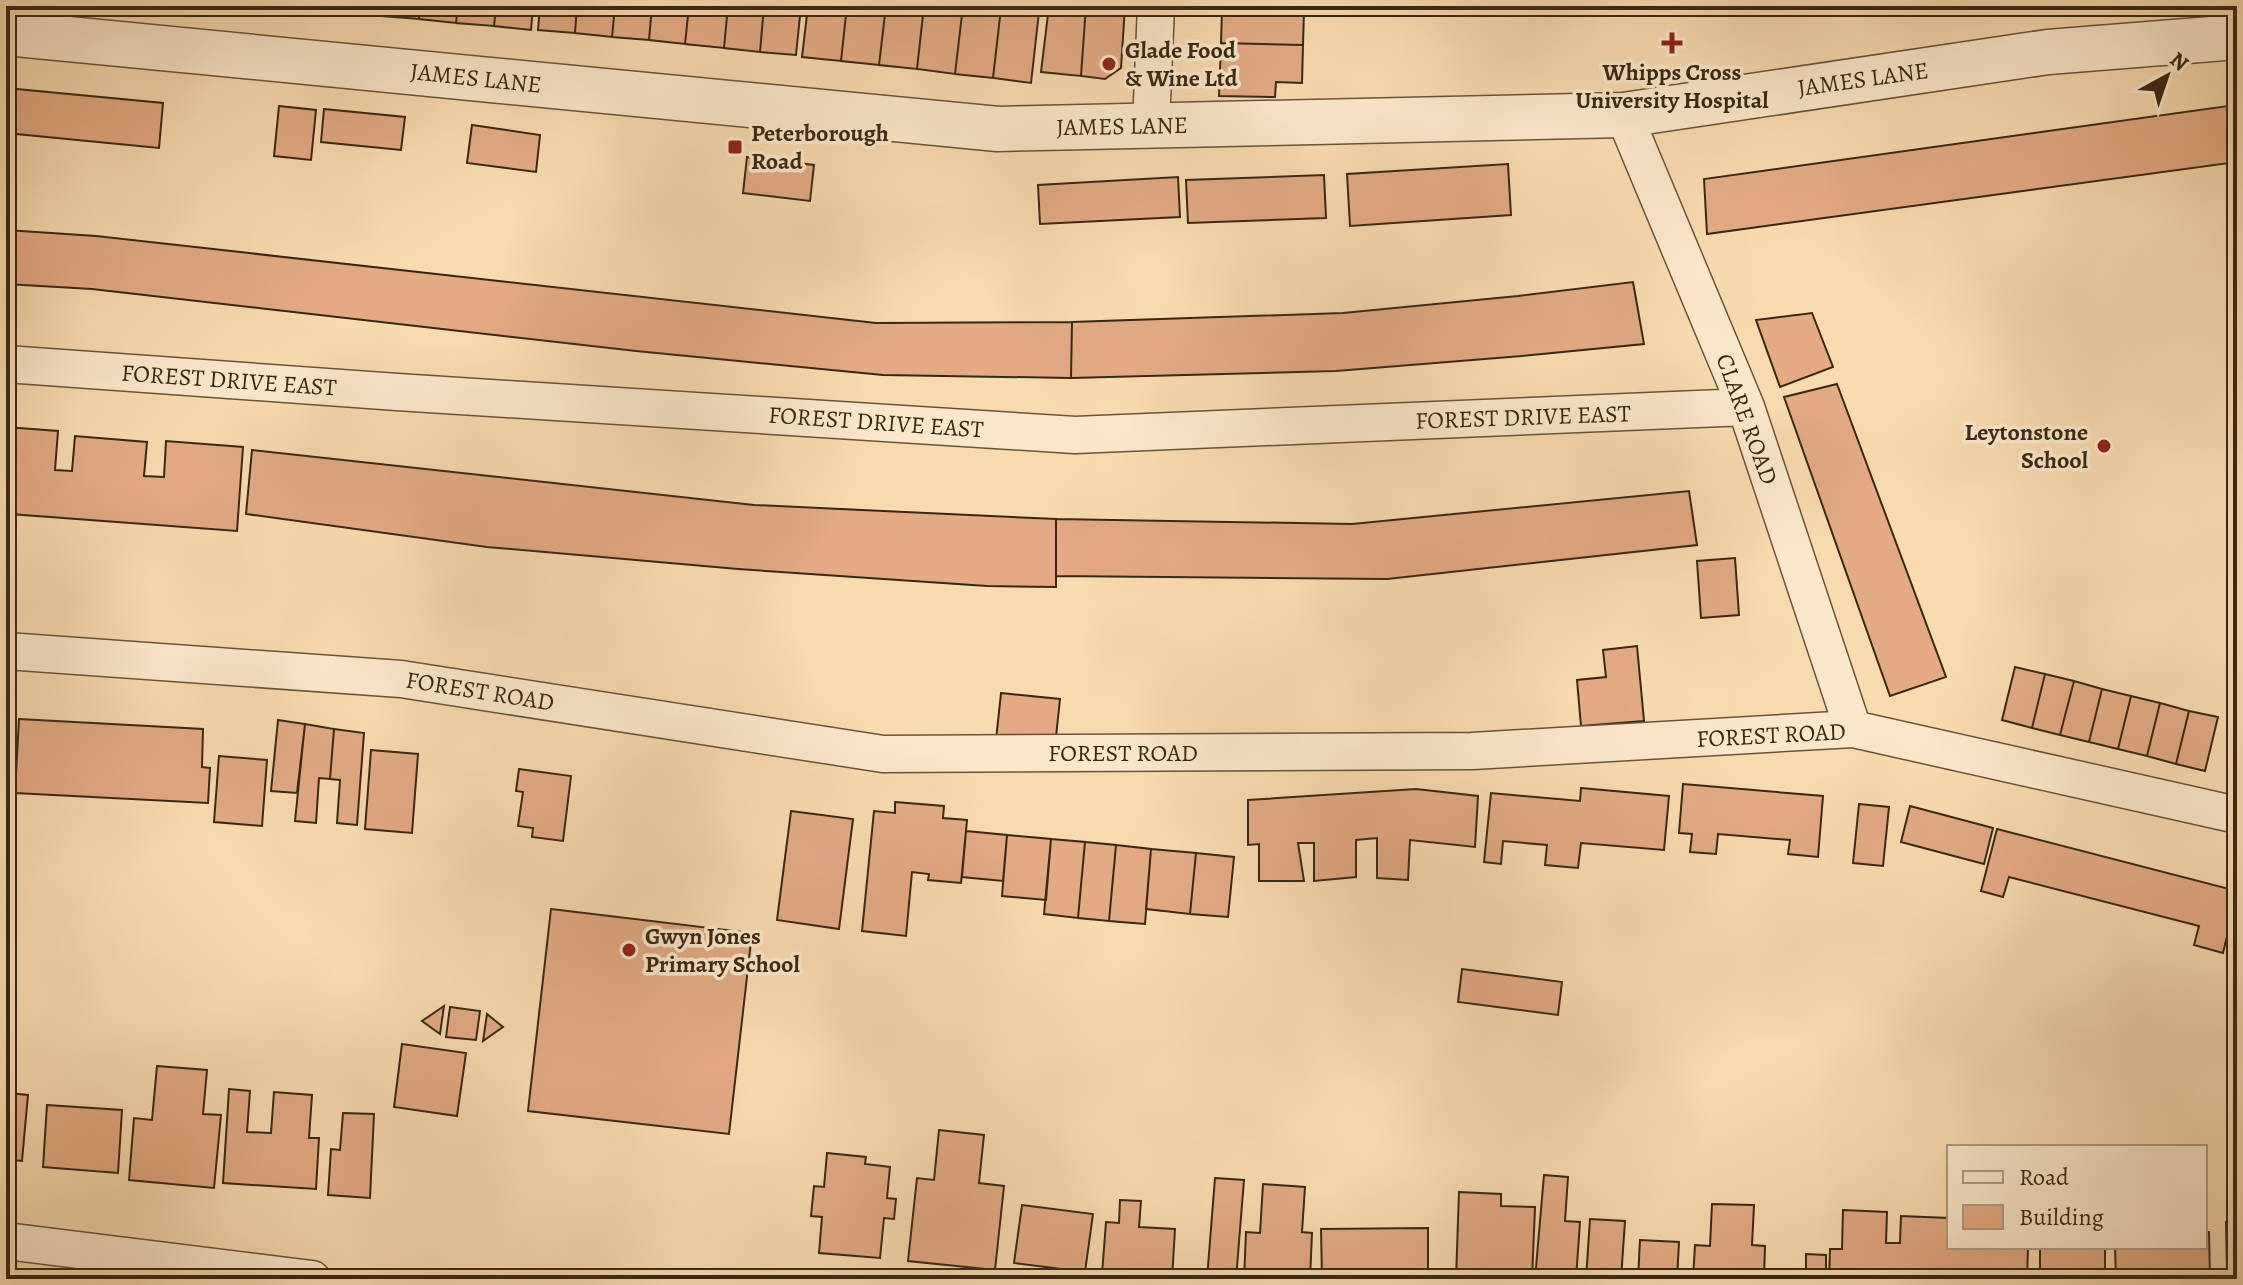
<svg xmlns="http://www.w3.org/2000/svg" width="2243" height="1285" font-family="Alegreya,serif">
<rect width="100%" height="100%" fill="#f8daaf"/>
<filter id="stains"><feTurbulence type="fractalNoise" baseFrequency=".0025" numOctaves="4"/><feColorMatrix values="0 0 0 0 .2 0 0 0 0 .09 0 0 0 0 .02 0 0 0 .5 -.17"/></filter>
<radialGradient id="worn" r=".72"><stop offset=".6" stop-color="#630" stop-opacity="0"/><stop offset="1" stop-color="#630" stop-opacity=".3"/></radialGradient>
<path fill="#e3aa84" stroke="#392814" stroke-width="2" d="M307 6H345V12L307 9Z
M345 6H382V16L345 12Z
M382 6H420L419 19 382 16Z
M420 6H458L456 23 419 19Z
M458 6H496L494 26 456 23Z
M496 6H533L531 30 494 26Z
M540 6H577L575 33 538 30Z
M577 6H615L612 37 575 33Z
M615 6H652L649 40 612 37Z
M652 6H689L685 44 649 40Z
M689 6H728L724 48 685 44Z
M728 6H764L760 52 724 48Z
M764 6H801L796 55 760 52Z
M808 6H847L841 61 802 57Z
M847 6H886L879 65 841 61Z
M886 6H924L917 69 879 65Z
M924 6H963L955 74 917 69Z
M963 6 1001 8 993 78 955 74Z
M1049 6H1086L1081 76 1041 72Z
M1086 6H1125L1121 68 1105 79 1081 76Z
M1222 6H1304V11L1222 8Z
M1001 8 1039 12 1031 83 993 78Z
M1222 8 1304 11 1303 45 1221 43Z
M1221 43 1303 45 1302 83 1276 82 1275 97 1219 96Z
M6 88 163 103 159 148 6 133Z
M2235 105 2237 116V162L1707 234 1704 179Z
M279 106 316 110 311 160 274 156Z
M324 109 405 117 401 150 321 142Z
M472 125 540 135 536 172 467 163Z
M747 157 814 165 810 201 743 193Z
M1508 164 1511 215 1350 226 1347 174Z
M1324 175 1326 218 1188 223 1186 180Z
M1178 177 1180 217 1040 224 1038 185Z
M6 230 96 236 876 323 1072 322 1071 378 883 375 636 351 92 289 6 284Z
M1633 282 1644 344 1522 356 1336 371 1071 378 1072 322 1343 313 1518 296Z
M1812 313 1833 367 1780 387 1756 320Z
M1837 384 1946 677 1890 696 1784 397Z
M6 427 58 431 55 470 72 471 75 436 147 442 144 476 164 477 166 441 243 447 237 531 10 514 12 497 6 496Z
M252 450 754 505 1056 519V587L987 586 738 569 487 547 246 514Z
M1689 491 1697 545 1387 579 1056 576V519L1352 524Z
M1735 558 1739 615 1701 618 1697 561Z
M1637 646 1644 721 1581 726 1577 680 1606 677 1603 650Z
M2015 667 2045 674 2032 728 2002 720Z
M2045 674 2074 681 2060 735 2032 728Z
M2074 681 2102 689 2089 742 2060 735Z
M2102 689 2131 696 2118 749 2089 742Z
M1001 693 1060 699 1055 746 996 740Z
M2131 696 2160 703 2147 756 2118 749Z
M2160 703 2189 711 2176 764 2147 756Z
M2189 711 2218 717 2205 771 2176 764Z
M19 719 203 729 202 767 210 768 208 803 15 793Z
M278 720 305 724 297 793 271 791Z
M305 724 334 729 330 779 319 778 316 823 295 821Z
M2237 724V779L2231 778Z
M334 729 364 733 357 825 337 823 340 780 330 779Z
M371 750 418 754 412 833 365 829Z
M219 756 267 760 262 826 214 822Z
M519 769 571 776 563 841 532 837 533 828 518 826 523 792 516 791Z
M1683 784 1823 796 1818 857 1788 854 1790 840 1718 834 1716 854 1690 852 1692 834 1679 833Z
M1581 788 1669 796 1664 850 1581 843 1578 868 1545 865 1547 845 1503 841 1501 864 1484 862 1491 793 1580 801Z
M1416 789 1478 796 1475 847 1410 840 1408 880 1377 878V838L1356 840V877L1314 881V843H1298L1304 881H1259V844L1248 845V800Z
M895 802 944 806 943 818 967 820 961 883 928 880 929 874 912 872 906 936 862 931 874 811 895 813Z
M1859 804 1889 807 1883 866 1853 863Z
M1910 806 1993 828 1984 864 1901 842Z
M791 811 853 819 839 929 777 920Z
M1997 829 2237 891V930L2229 928 2223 953 2194 945 2199 926 2009 877 2003 897 1981 891Z
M966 831 1007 835 1003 881 962 877Z
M1007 835 1051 839 1046 900 1002 896Z
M1051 839 1085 842 1078 918 1044 914Z
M1085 842 1116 845 1109 921 1078 918Z
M1116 845 1151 849 1145 924 1109 921Z
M1151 849 1196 853 1190 914 1146 909Z
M1196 853 1234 857 1228 917 1190 914Z
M551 909 752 933 729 1134 528 1111Z
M1462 969 1562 982 1558 1015 1458 1002Z
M444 1006 440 1034 422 1021Z
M450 1007 480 1011 476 1040 446 1037Z
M6 1009 16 1010 9 1093 28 1095 22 1161 6 1159Z
M487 1014 503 1027 483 1041Z
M402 1044 466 1053 457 1116 394 1107Z
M157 1066 207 1070 203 1114 221 1115 214 1188 129 1180 134 1118 152 1120Z
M229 1089 250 1091 247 1132 271 1133 274 1092 312 1095 309 1138H319L316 1189 223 1183Z
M47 1105 122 1110 118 1173 43 1167Z
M343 1113 374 1114 370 1198 328 1195 331 1149 340 1150Z
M939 1130 984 1135 979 1183 1004 1186 995 1270 908 1261 917 1178 934 1180Z
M827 1153 866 1157 865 1164 890 1167 887 1198 896 1199 894 1219 884 1218 880 1258 819 1253 822 1217 811 1216 814 1186 824 1187Z
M1544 1175 1568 1177 1565 1221 1580 1222 1576 1279H1535Z
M1215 1178 1244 1180 1236 1279H1207Z
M1263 1184 1305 1187 1302 1232 1312 1233 1310 1279H1244L1246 1232 1260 1233Z
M1459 1192 1501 1194V1206L1535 1207 1532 1279H1456Z
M1120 1200 1141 1201 1139 1227 1175 1229 1172 1279 1102 1274 1106 1222 1119 1223Z
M1712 1204 1754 1205 1752 1245 1765 1246 1764 1279H1693L1695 1245 1710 1246Z
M1022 1205 1093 1214 1085 1272 1014 1263Z
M1843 1210 1887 1212 1886 1243H1900L1901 1216 1949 1218V1247H2028L2027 1279H1829L1830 1249H1842Z
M1590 1219 1625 1221 1621 1279H1586Z
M2226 1222H2237V1274H2227Z
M1428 1228V1279H1322L1321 1229Z
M2205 1232H2209L2210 1279H2116L2115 1247H2205Z
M1640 1240 1679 1242 1677 1279H1638Z
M2040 1247H2105V1279H2040Z
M1806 1254 1826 1255V1279H1806Z"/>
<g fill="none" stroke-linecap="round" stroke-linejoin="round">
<g stroke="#69543b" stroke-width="39">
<path id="minor" d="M1624 115 1746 407 1853 729
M1151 125 1156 6
M6 364 397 392 1075 435 1746 407
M6 651 401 679 883 754 1472 751 1853 729 2237 815
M6 1241 312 1279"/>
</g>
<g stroke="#69543b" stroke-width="47">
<path id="tertiary" d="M6 33 998 129 1624 115 2048 52 2237 37"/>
</g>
<use href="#minor" stroke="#fae7cb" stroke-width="36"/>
<use href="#tertiary" stroke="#fae7cb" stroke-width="44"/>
</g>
<g fill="#8f2418" stroke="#fae7cb" stroke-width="3">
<path d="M1668 31h8v8h8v8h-8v8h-8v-8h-8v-8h8z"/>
<circle cx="1109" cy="64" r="8"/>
<rect x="727" y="139" width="16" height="16" rx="4"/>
<circle cx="2104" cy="446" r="8"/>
<circle cx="629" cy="950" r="8"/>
</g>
<g text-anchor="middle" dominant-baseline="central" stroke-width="7" stroke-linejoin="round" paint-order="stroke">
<g font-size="24" font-weight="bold" fill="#392814" stroke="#fae7cb" text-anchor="start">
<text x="1125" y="50">Glade Food<tspan x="1125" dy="28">&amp; Wine Ltd</tspan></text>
<text x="1672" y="72" text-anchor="middle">Whipps Cross<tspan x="1672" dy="28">University Hospital</tspan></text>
<text x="751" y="133">Peterborough<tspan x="751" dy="28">Road</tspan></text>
<text x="2088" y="432" text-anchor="end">Leytonstone<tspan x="2088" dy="28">School</tspan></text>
<text x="645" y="936">Gwyn Jones<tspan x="645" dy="28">Primary School</tspan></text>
</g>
<g font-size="24" fill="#392814" stroke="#fae7cb">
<text transform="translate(476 78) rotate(6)">JAMES LANE</text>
<text transform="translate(1863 79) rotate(-8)">JAMES LANE</text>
<text transform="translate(1122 126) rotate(-1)">JAMES LANE</text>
<text transform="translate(229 380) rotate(4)">FOREST DRIVE EAST</text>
<text transform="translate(1523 417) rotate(-2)">FOREST DRIVE EAST</text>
<text transform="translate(1747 419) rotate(70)">CLARE ROAD</text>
<text transform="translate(876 422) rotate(4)">FOREST DRIVE EAST</text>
<text transform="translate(480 691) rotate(9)">FOREST ROAD</text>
<text transform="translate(1771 735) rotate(-3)">FOREST ROAD</text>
<text x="1123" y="753">FOREST ROAD</text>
</g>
</g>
<rect width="2243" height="1285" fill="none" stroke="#f8daaf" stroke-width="32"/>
<rect x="8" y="8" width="2227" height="1269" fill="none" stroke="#392814" stroke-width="4"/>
<rect x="16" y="16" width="2211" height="1253" fill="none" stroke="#392814" stroke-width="2"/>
<rect x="1947" y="1145" width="260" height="104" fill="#fae7cb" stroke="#ad9b82" stroke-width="2"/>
<rect x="1963" y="1171" width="40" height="12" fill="#fae7cb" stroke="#ad9b82" stroke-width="2"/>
<text x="2019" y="1185" font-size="24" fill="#392814">Road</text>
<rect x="1963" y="1205" width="40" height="24" fill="#e3aa84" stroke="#ad9b82" stroke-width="2"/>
<text x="2019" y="1225" font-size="24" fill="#392814">Building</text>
<g transform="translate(2167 76) rotate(40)" stroke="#fae7cb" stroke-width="6" paint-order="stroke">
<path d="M0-6L14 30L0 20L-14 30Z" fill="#392814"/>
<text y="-12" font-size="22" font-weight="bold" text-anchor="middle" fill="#392814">N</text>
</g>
<rect width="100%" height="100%" filter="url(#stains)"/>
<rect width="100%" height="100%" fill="url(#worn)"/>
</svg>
